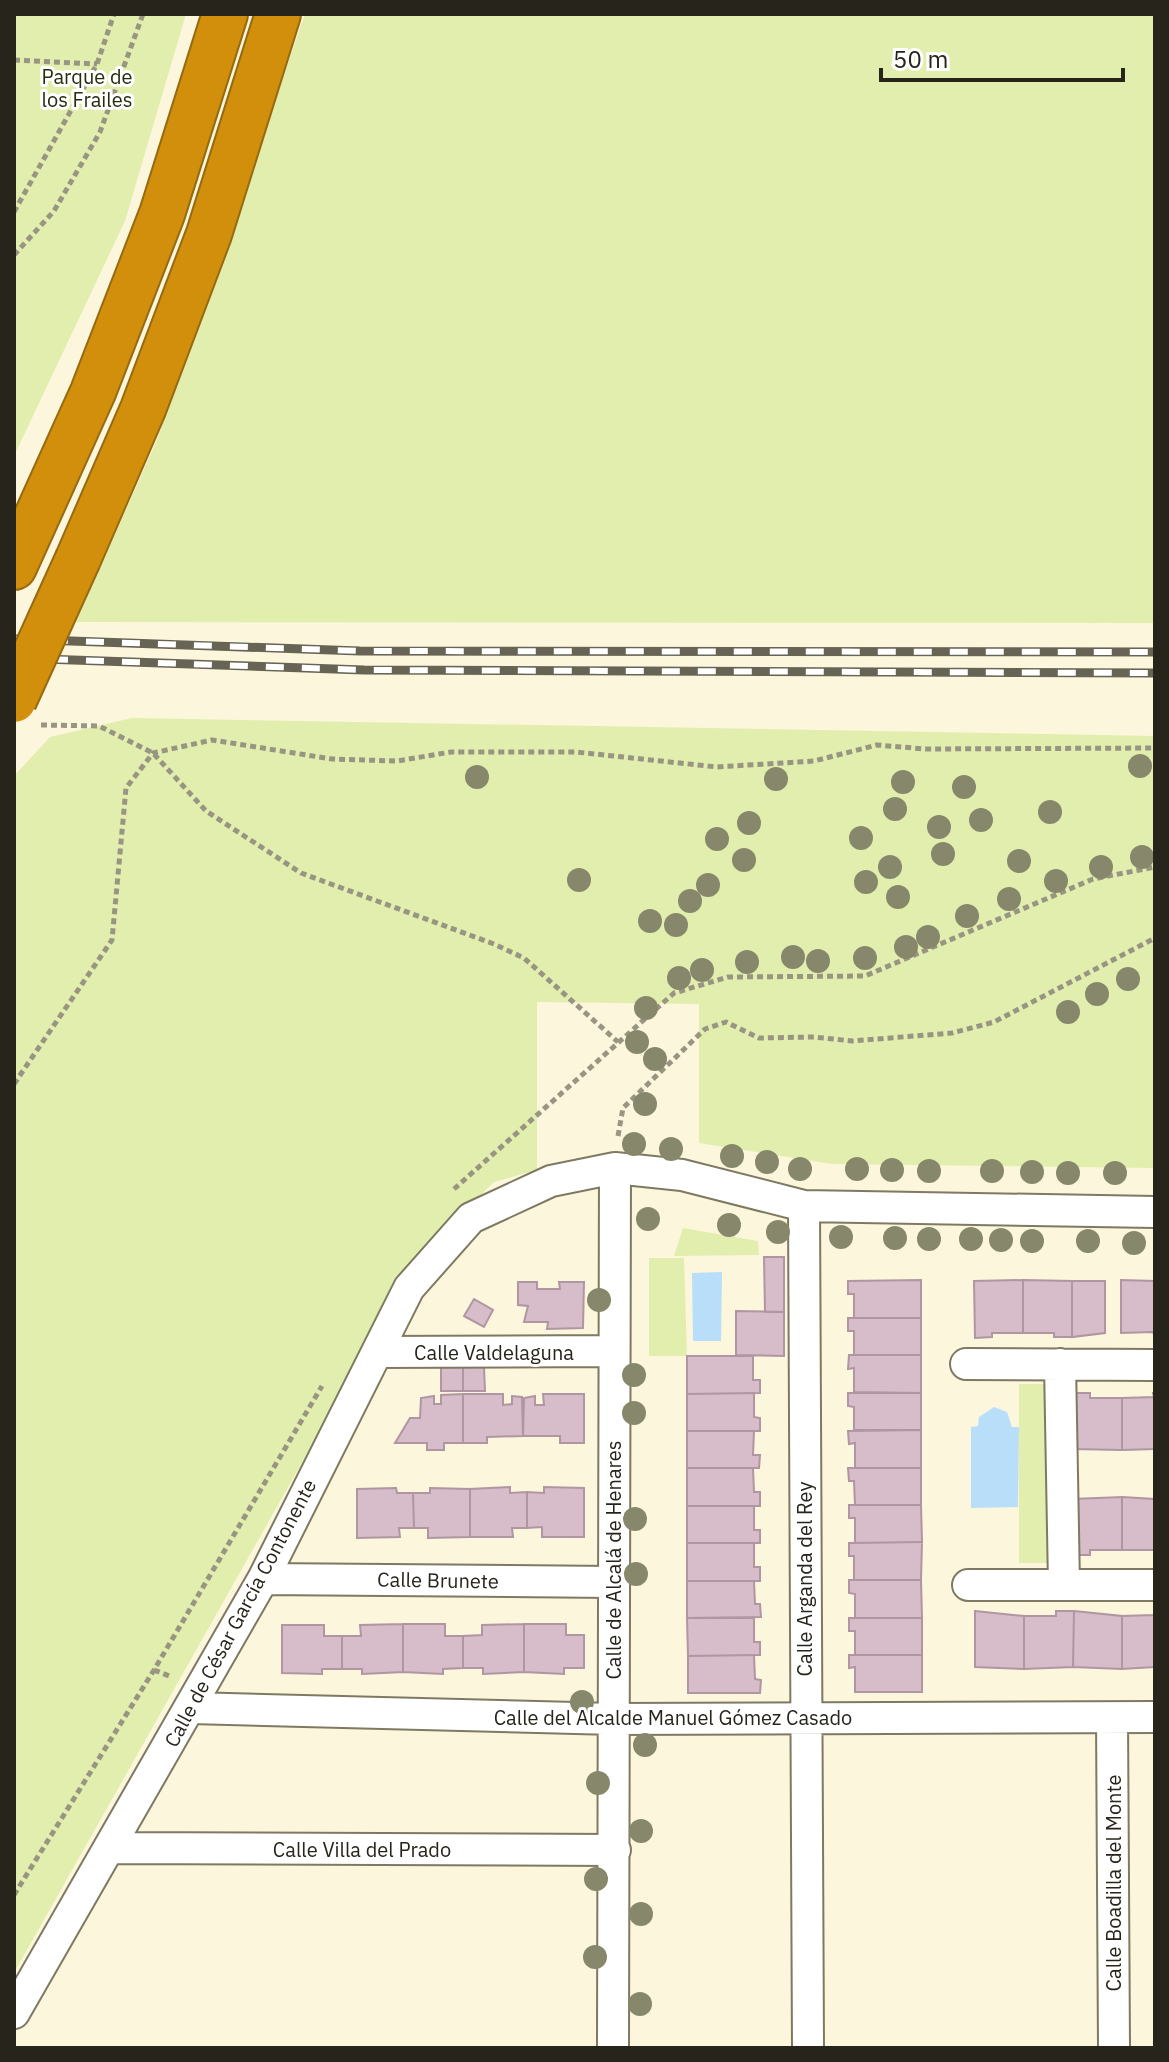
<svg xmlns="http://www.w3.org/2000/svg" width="1169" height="2062" font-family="'IBM Plex Sans',sans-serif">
<rect width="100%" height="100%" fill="#fcf6dc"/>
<path fill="#e2eead" d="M14 14H186L125 221 14 456Z
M305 14H1155V623L76 622 157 440Z
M132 718 1155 736V1168L832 1164 699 1143V1004L537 1002V1170L494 1182 419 1255 14 1973V776L50 737Z
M683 1228 758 1241 759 1255 674 1256Z
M649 1258H684L687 1356H649Z
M1019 1384H1047L1048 1563H1019Z"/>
<path fill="#b9def9" d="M722 1272 721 1341H693L692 1273Z
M994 1407 1007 1412 1012 1427H1019L1018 1507 971 1508V1427L978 1426 979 1417Z"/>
<path fill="#d7bcc9" stroke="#af96a2" stroke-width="2" d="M764 1257H784V1312H765Z
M921 1280V1318H854V1294H848V1281Z
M1023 1280V1333H992V1337L975 1338 974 1281Z
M1023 1280 1072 1281V1337H1054V1333H1023Z
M1121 1280 1155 1281V1337L1153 1332 1121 1333Z
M1072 1281H1105V1333L1072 1337Z
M518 1282H537V1289H560L559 1282H584L583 1328 547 1329 548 1322H524L528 1306 518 1305Z
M474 1299 493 1310 484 1327 464 1316Z
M736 1311 784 1312V1356L736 1355Z
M848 1318H921V1355H854V1331H848Z
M849 1355H921V1393L854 1392V1368L848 1369Z
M687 1356H753V1380H760V1393L687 1394Z
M441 1367H463V1391H441Z
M463 1367H484L485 1391H463Z
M754 1393V1417L760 1418V1431H687V1394Z
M848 1393H921V1430H854V1407L848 1406Z
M1072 1393H1090V1398H1122V1450L1072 1449Z
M1153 1393H1155V1449L1122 1450V1398L1154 1397Z
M463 1394H503V1405L512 1404V1396L522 1397 523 1436 487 1437V1443H463Z
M463 1394V1443H444V1450H427V1443H395L410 1418H420L421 1398 434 1396V1404H441V1395Z
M543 1394H584V1443H560V1436H523L524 1398 535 1396V1405H544Z
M921 1430V1468H855V1443L849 1444 848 1431Z
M687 1431H754L753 1455H760L759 1468H687Z
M687 1468H753L754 1492H760V1506H687Z
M848 1468H921V1505H855L854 1481H849Z
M510 1487V1493L527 1492V1528H512L513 1537H470V1489Z
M544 1487 584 1488V1537H542V1527L527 1528V1492L544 1493Z
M396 1488 397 1493H413L414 1528H399L400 1537 357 1538V1489Z
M430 1488 470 1489V1537L428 1538V1528H414L413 1493H430Z
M1122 1497 1155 1499V1555L1154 1550H1122Z
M1122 1497V1550H1090V1555H1073L1072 1499Z
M849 1505H921L922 1542 855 1543V1518H849Z
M687 1506H754V1530H760V1543H687Z
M922 1542 921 1580H854V1556H849V1543Z
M687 1543H754V1567H760V1581H687Z
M849 1580H921L922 1618H855V1594L849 1593Z
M687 1581H754L755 1604H760L761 1617 687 1618Z
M975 1611 1024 1616V1669L975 1667Z
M1056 1611H1074L1073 1667 1024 1669V1616H1056Z
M1074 1611 1122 1616V1669L1073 1667Z
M1154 1611 1155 1667 1122 1669V1616L1154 1615Z
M687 1618H754V1642H760V1655L688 1656Z
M849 1618H922V1655H855V1631H849Z
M403 1624H445V1636H463V1668L443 1669V1674L403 1672Z
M403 1624V1672L362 1674V1669H342V1636H361L360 1625Z
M524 1624H566V1635H584V1668H564V1674L524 1672Z
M524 1624V1672L483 1674V1668H463V1636L482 1635V1625Z
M282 1625H324V1636H342V1669H322V1674L282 1673Z
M754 1655 755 1679 761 1680 760 1693H688V1656Z
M849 1655H922V1692H855V1667L849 1668Z"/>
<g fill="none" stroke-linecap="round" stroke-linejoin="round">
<g stroke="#7e7962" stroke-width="34">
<path id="street" d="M804 1206 808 2048
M377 1352 612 1351
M966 1364 1155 1365
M1060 1364 1064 1585
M263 1579 612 1582
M968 1585H1155
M191 1708 614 1719 1155 1717
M1112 1718 1114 2048
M110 1848 615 1850
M14 2013 263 1579 409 1288 471 1218 551 1181 615 1168 682 1175 804 1206 1155 1212
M613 2048 615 1168"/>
</g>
<g stroke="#966a11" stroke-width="48">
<path id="highway" d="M78 559 143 409 209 234 278 14
M14 567 93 392 162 214 225 14"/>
</g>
<path stroke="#999583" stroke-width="5" stroke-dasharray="6 4" stroke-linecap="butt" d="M14 60 97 64
M14 212 97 64 114 14
M14 255 54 211 100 132 143 14
M41 725 99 726 153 753 206 811 301 873 494 944 524 958 618 1042
M14 1084 112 940 126 788 153 753 212 740 332 759 397 761 451 752H576L717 767 814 761 877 745 925 749 1155 748
M618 1136 623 1108 705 1029 726 1022 759 1038 814 1037 852 1041 952 1033 994 1022 1155 938
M454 1189 674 993 728 977 865 976 1093 879 1155 867
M154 1670 172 1677
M14 1895 154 1670 322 1386"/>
<use href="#street" stroke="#fff" stroke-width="30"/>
<use href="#highway" stroke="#d28f0b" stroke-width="44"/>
<g stroke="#676455" stroke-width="9">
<path id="rail" d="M14 639 360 651 1155 652
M14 658 364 670 1155 673"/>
</g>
<use href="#rail" stroke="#fff" stroke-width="6" stroke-dasharray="18" stroke-linecap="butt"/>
<g stroke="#966a11" stroke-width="48" stroke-linecap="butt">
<path id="highway-bridge" d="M14 700 78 559"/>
</g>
<use href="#highway-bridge" stroke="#d28f0b" stroke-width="44"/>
</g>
<g fill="#87876b">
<circle cx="1140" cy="766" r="12"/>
<circle cx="477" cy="777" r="12"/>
<circle cx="776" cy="779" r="12"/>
<circle cx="903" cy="782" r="12"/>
<circle cx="964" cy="787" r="12"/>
<circle cx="895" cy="809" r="12"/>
<circle cx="1050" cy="812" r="12"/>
<circle cx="981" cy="820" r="12"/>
<circle cx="749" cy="823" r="12"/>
<circle cx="939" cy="827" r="12"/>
<circle cx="861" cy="838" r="12"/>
<circle cx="717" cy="839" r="12"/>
<circle cx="943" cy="854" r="12"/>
<circle cx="1142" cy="857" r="12"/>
<circle cx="744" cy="860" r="12"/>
<circle cx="1019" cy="861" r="12"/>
<circle cx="890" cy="867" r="12"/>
<circle cx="1101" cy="867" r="12"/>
<circle cx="579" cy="880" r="12"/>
<circle cx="1056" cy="881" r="12"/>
<circle cx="866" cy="882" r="12"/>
<circle cx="708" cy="885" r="12"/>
<circle cx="898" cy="897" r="12"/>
<circle cx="1009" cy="899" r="12"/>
<circle cx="690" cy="901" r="12"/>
<circle cx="967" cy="916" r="12"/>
<circle cx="650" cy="921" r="12"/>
<circle cx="676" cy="925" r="12"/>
<circle cx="928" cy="937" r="12"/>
<circle cx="906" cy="947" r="12"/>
<circle cx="793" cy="957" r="12"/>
<circle cx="865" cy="958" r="12"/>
<circle cx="818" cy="961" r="12"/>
<circle cx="747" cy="962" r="12"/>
<circle cx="702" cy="970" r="12"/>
<circle cx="679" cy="978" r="12"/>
<circle cx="1128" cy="979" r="12"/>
<circle cx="1097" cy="994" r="12"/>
<circle cx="646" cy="1008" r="12"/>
<circle cx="1068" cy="1012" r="12"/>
<circle cx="637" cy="1042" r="12"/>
<circle cx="655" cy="1059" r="12"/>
<circle cx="645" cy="1104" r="12"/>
<circle cx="634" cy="1144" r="12"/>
<circle cx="671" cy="1149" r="12"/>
<circle cx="732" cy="1156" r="12"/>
<circle cx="767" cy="1162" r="12"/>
<circle cx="800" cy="1169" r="12"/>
<circle cx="857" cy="1169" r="12"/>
<circle cx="892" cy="1170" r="12"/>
<circle cx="929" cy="1171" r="12"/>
<circle cx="992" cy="1171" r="12"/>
<circle cx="1032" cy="1172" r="12"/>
<circle cx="1068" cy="1173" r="12"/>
<circle cx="1115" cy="1173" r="12"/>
<circle cx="648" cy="1219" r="12"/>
<circle cx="729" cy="1225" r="12"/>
<circle cx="778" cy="1232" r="12"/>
<circle cx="841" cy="1237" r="12"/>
<circle cx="895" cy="1238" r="12"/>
<circle cx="929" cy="1239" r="12"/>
<circle cx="971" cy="1239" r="12"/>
<circle cx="1001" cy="1240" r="12"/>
<circle cx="1032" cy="1241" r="12"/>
<circle cx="1088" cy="1241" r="12"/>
<circle cx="1134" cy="1243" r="12"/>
<circle cx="599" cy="1300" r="12"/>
<circle cx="634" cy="1375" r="12"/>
<circle cx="634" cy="1413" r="12"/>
<circle cx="635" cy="1519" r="12"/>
<circle cx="636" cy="1574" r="12"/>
<circle cx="582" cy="1702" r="12"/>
<circle cx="645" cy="1745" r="12"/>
<circle cx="598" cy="1783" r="12"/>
<circle cx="641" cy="1831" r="12"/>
<circle cx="596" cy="1879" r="12"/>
<circle cx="641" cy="1914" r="12"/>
<circle cx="595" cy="1957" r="12"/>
<circle cx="640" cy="2004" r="12"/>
</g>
<g text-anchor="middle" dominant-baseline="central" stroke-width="6" stroke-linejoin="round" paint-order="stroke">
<g font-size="20" fill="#282c0f" stroke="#fff">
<text x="87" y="76">Parque de<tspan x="87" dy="23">los Frailes</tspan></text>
</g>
<g font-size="20" fill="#26241b" stroke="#fff">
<text x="494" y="1352">Calle Valdelaguna</text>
<text transform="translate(613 1560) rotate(-90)">Calle de Alcalá de Henares</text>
<text transform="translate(804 1579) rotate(-90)">Calle Arganda del Rey</text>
<text transform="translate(438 1580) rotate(1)">Calle Brunete</text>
<text transform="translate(240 1613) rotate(-62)">Calle de César García Contonente</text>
<text x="673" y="1717">Calle del Alcalde Manuel Gómez Casado</text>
<text x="362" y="1849">Calle Villa del Prado</text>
<text transform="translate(1113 1883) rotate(-90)">Calle Boadilla del Monte</text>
</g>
</g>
<rect width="1169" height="2062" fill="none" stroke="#26241b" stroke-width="32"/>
<path d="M881 68v12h242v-12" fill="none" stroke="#26241b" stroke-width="4"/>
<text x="893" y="68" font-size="24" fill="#26241b" stroke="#ffffff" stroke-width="6" paint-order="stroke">50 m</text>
</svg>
